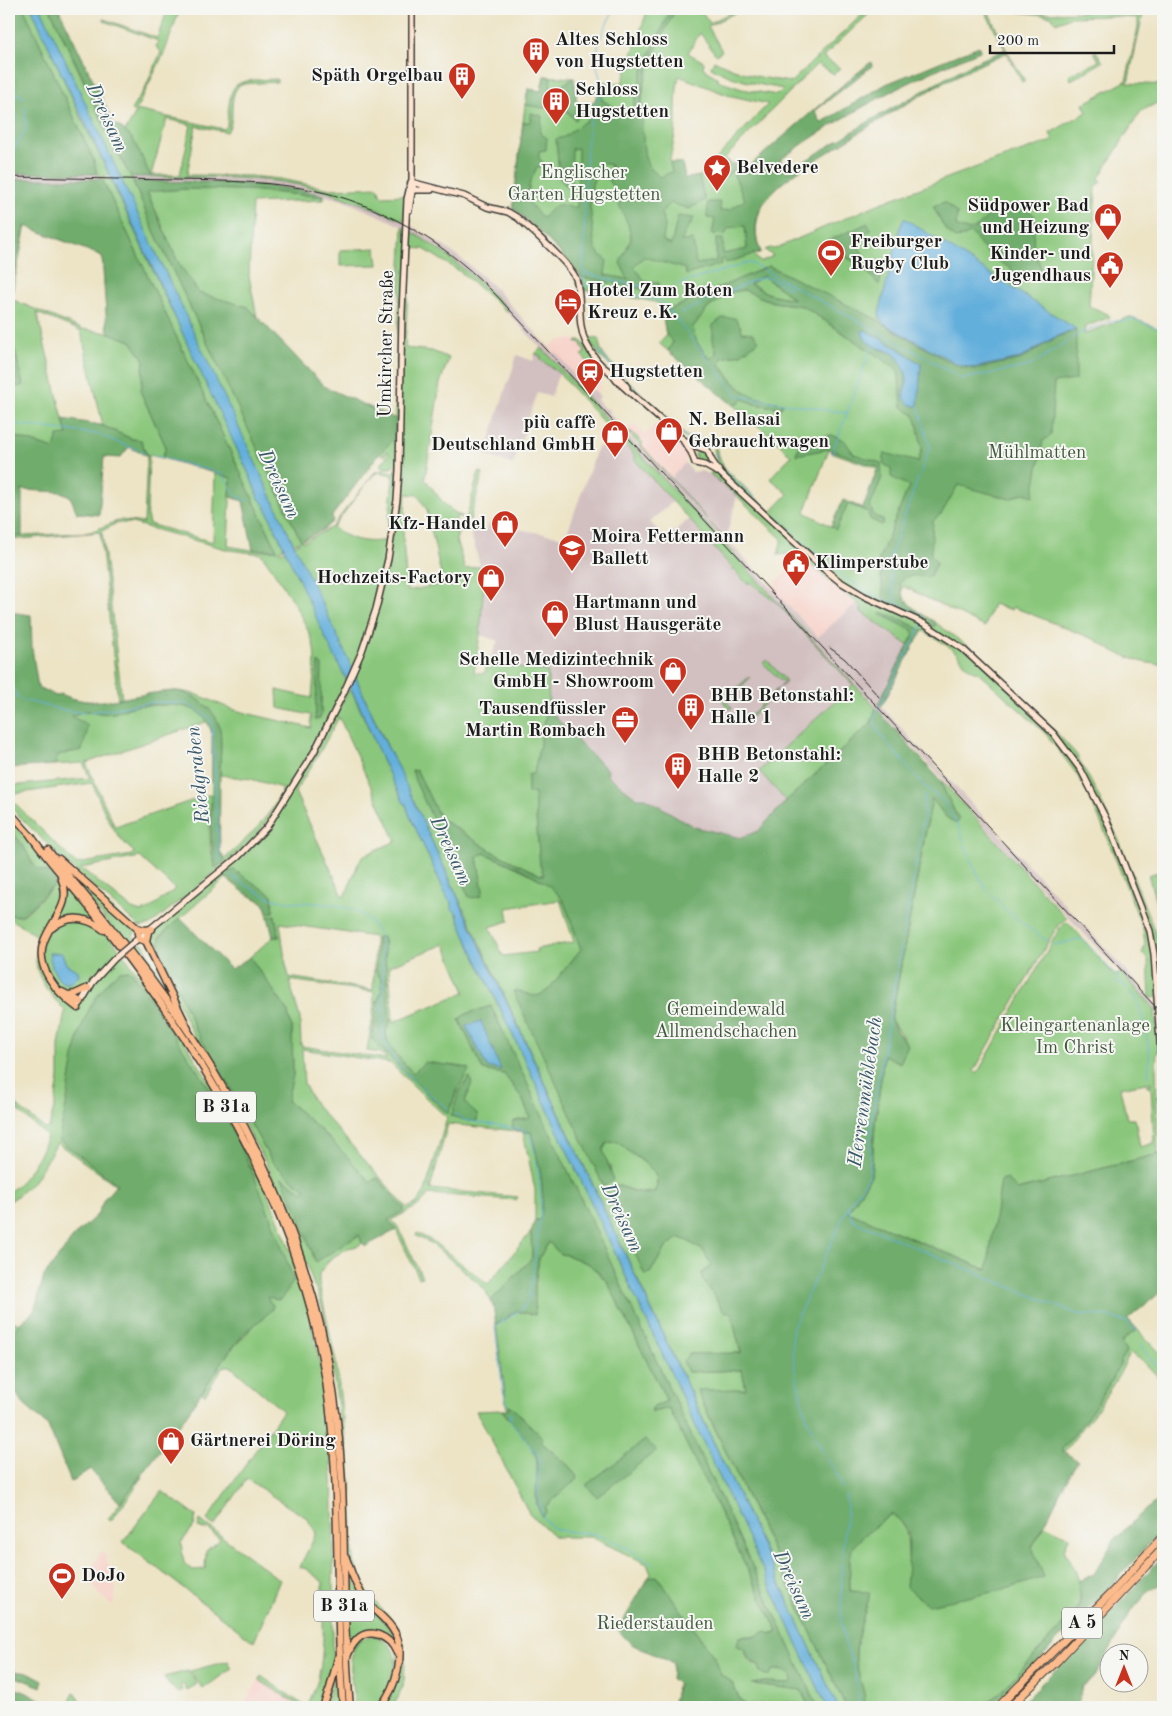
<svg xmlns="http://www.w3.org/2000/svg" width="1172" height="1716" font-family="'Old Standard TT',serif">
<rect width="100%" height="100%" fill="#f6f6f2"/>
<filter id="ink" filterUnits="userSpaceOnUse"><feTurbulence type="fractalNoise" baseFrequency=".02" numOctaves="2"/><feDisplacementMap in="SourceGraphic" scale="10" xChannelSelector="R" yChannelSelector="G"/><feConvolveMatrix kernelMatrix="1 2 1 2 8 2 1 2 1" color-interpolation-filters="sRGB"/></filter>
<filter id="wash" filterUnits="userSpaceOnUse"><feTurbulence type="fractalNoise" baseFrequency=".0096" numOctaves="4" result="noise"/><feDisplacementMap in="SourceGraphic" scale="20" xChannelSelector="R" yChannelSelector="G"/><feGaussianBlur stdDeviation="1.12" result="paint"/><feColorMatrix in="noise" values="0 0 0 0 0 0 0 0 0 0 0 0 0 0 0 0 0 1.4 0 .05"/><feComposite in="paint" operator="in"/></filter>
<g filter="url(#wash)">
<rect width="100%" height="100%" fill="#ede4c6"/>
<path fill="#f7d1c8" d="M569 339 577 341 576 342H580L585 353 582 355 593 367 598 378 602 382 599 385 601 388 599 390 594 385 596 392 592 395 549 346 560 340Z
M656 424 685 451 687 456 684 466 671 478 641 445 643 442 634 434 628 432 621 427 623 425 626 428 634 425 645 435Z
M797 561H805L856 603 819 637 771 587Z
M101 1551 104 1553 115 1582 116 1589 114 1604 110 1605 86 1579Z
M259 1680 301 1706V1707H242Z"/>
<path fill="#d2bfc0" d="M9 173 97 174 102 179H9Z
M131 177 250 179 281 182 330 193 368 206 404 221 442 245 467 263 493 286 554 353 556 352 577 379 584 384 586 383 593 392 595 390 600 397 597 400 601 405 606 409 607 408 610 411 609 413 636 443 818 637 856 603 861 606V612L908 645 879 704 1119 963 1163 1012V1018L1002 846 941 777 622 434 627 447 635 456 633 458 673 501 650 522 666 539 689 519 745 583H751L776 602 853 685 759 771 786 801 758 831 741 838 694 827 646 798H638L607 775 608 770 585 749 549 710 548 672 488 662 498 641 480 635 484 580 471 534V526L488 529V524L563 537 566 536 597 449 617 429 508 313 507 309 479 281 437 247 403 227 382 217 342 200 296 189 249 184 133 181Z
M535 354 541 356 560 374 557 378 551 397 537 393 513 465 485 455 508 381H509L517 355 533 361Z
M685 463 693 472 701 471 710 474 737 496 726 538 671 478Z"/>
<path fill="#8ac77c" stroke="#53724c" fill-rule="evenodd" d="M24 9H32L81 118 110 176 101 177 97 174 94 161Z
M41 9H50L118 155 131 177 149 220 216 362 222 372 303 542 332 527 374 473C382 469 390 470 396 475V464L391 468H384L381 465 389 453 388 451 384 456 380 453 394 439 399 304 403 227C443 249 475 277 507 309L508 313 462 273 424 249 410 248 405 348 432 351 449 358 440 383 425 479C438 495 446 511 466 518L479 472 483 473 470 520 457 516 455 523 460 526 456 540 465 569 480 566 484 580 480 635 474 672 484 674 488 663 548 672 549 710H547L534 773 528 775V792L534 793 540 865 544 875H540L493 852 440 818 417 771 412 770 481 896 483 891 477 857 484 853C504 863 554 880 563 901 570 916 574 933 581 949L549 989C538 999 529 998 517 991L604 1187 611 1168 605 1158 603 1150 607 1143C608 1143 614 1142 615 1142 621 1143 626 1150 631 1153 644 1163 665 1174 654 1192 640 1194 630 1190 617 1185L650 1273 667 1246 679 1238C689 1240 694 1246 703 1250L712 1266 702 1273V1279L714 1295 723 1311 731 1313 741 1353 689 1354V1372L742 1370 746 1389 697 1391 846 1707H838L355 677 364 653 361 649 352 670 294 546 300 542 299 541 293 544 264 484ZM379 472 392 475 393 477 387 540C367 544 348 540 333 527L373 475ZM406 494 418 495 427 510 443 584 407 591 403 539ZM560 900 574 942 536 949 537 952 503 956 490 927 509 921 507 908Z
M168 9H180L165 51 136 110 224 129 227 126C231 79 230 81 277 79V82L241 84C226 96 237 118 227 132L196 126 187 175 250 176 280 179 331 189 378 187 381 196 406 195 404 221C364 204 324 188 281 182 238 176 194 178 151 177L132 138 125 131 136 113 131 110 146 86 161 52 156 47 158 41 104 21V19L157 38ZM167 119 191 125 180 175H151Z
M648 9H669L675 15 681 9H700L710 23 737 9H743L708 26 722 51 716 55 700 33 688 53 704 62 703 68 718 78V81L742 89 777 95 783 89C758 84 733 81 711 67L714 60C741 74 761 78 791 82L868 9H874L823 57 840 68 834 74 817 64 725 158 737 169 763 204C755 219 754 237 761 252L754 255 760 262 773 256 765 250 770 248 774 249 878 204 990 162 1052 141 1053 140 1050 133 1087 112 1083 104 1126 81 1138 27V18L1107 16 1071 17 1056 23 1051 16 997 9 1047 13 1109 11 1141 12 1142 9H1144L1128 83 1163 85V100L1141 111 1099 178 1101 181 1096 187 1089 306 1108 314 1110 317 1085 327 1084 334 1129 317 1163 330V664C1142 665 1113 653 1096 640L1013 607 1011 610 993 604 985 627 903 586 901 601 895 596 909 486 879 559 884 601 934 627 936 623 977 653 1055 731 1076 754 1096 791 1120 843 1161 948H1163V988H1161L1160 997 1150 998 1148 959 1142 954 1145 945 1143 929 1105 832 1089 796 1076 773 1046 734 978 672C964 669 963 658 953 650 931 633 907 621 881 614L912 630 914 634 908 645 861 612V606L805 561 791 560 787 554 778 555 782 539 737 496 710 474 717 464 714 449 716 448 724 468 771 512 788 494 770 478 791 456 773 438 734 406 743 399 754 404 781 408 783 403C750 399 738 391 720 364L722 358 741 354 713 339 716 353 710 359C700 345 695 345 693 327L709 307 732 292 744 290 772 302 803 306 871 352 856 310 769 266 666 311 665 310 662 313 659 304 655 302 603 292 584 290 581 277 575 268 532 224 513 208 525 105 528 89 541 91 544 76 574 78 577 103H581L595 118 619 111 602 100 604 82 622 83ZM654 53 644 84 641 109 644 66ZM679 76 727 95 768 104 700 176 685 179 682 163H670C670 155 673 148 674 140 678 119 674 97 679 76ZM845 234 869 274 864 268 824 243ZM832 435 837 437 831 452 878 469 882 477 870 506 873 514 884 521 868 512 848 503 836 529 805 512 829 449 796 454 800 444Z
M984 9H992L989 13 1007 51 1025 81 1022 82Z
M1096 51 1103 62 1071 80 1069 75 1099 61 1094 52Z
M102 179 111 180 154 273 250 476 258 497 265 506 284 548 279 550 280 552 285 550 347 681 342 693 298 774 276 809 256 836 230 860 150 925 140 927 62 859 9 806V786L90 778 83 763 55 765 58 755 78 720 71 716 82 711 91 710 101 713H113L138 705H175L189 707 199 712 209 721 86 763 115 827 211 794C211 817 207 844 215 866 232 855 280 808 282 788L251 779 220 775C221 727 227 710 176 691 196 691 216 704 235 710 260 717 286 722 311 728V715L278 708 277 690 312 698C313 682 316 664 314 648 310 625 276 574 261 554L229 550 132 523H117L102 531 122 699 118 700 100 532 9 540V537L90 532 120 520 144 523 147 456 141 440 132 439 103 426 81 331 37 313 67 435 54 449 10 435 9 422 13 421 9 402V387L23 385 9 324V293L25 226H26L11 299 82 329 109 333 131 341 144 360 141 393 166 447 162 458 149 455 147 516 149 524 213 542 215 473 231 478 228 546 258 551 277 550ZM92 783C104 810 111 833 134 852L132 855 76 864 9 797 13 794ZM140 857 175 889 148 910 141 912 132 909 81 868Z
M186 189 249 190 324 197V200L252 203 249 276 257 317 248 307 199 294 178 262 147 191Z
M376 248 378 265 340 266V250Z
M763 276 794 299 769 294 749 283Z
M666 335 673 342 668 351 659 343Z
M594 338 599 339C599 356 612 364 624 374L623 375 600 357 589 340Z
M581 340 603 370 604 373 598 378 593 367 581 355 585 353 580 342 576 343 577 341Z
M541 348 545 351 617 430 614 433 611 431 560 374 540 359 541 356 535 354Z
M623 377 625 378 687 437 704 441V443L694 442 692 443C675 431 631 393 623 377Z
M628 432 634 434 643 443 641 445 725 539Z
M622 434 876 708 871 723 786 801 759 771 853 685 776 602 751 583H746L715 549 709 541 633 458 635 456 619 438V436Z
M695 456a6 6 0 1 1 12 0a6 6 0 1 1-12 0Z
M767 660 786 681 775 692 776 693 744 724 738 718 737 715 738 714 745 721 784 682 783 680 781 681 763 663Z
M749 677 750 678 726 701 732 708 729 709 723 701Z
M350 687 375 743 381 755 382 760 404 803 406 804 409 814 448 899 452 903 464 933 528 1067 827 1707H818L491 1006 466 1014 459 1019 483 1070 504 1074 522 1098 531 1118 512 1127 517 1131 448 1124 430 1189 518 1197 516 1200 429 1194 418 1206 392 1220 399 1228 422 1277 419 1278 396 1230 388 1220 404 1210 377 1178 370 1182C344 1154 318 1125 287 1101L293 1075 292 1028 287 1010 250 957 273 937H279L275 916 268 917 267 913 274 911 272 895 227 875 226 878 160 936V948L196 1031 229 1085 272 1162 294 1181 306 1189 304 1192 282 1178 296 1207 346 1243 360 1235 362 1243 358 1246 348 1248 330 1259 319 1274V1283L336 1362 351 1484 353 1550 355 1564 366 1590 378 1605 395 1623 404 1643 405 1661 404 1680 398 1698 392 1707H383L394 1688 399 1642C378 1614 354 1588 348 1552L346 1485 337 1400 323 1310 317 1291 313 1283 303 1253 282 1198 264 1159 193 1034 149 942 153 931 250 849 265 833 326 732ZM339 717 396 841 363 856 358 864 345 896H343L295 792 316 759ZM280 923 375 937 373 990 289 977 285 960ZM384 941 390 1023C388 1027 386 1031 386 1034 386 1046 405 1065 413 1073L450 1065 468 1068 448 1113 391 1059 372 1039 377 1002 382 990V981L376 971ZM445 944 465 992 393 1022 389 966ZM289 980 374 992 373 1015 367 1051 381 1053 387 1059 301 1046 300 1018ZM302 1049 390 1063 447 1118 425 1191 416 1204 407 1208 315 1104 304 1084ZM469 1077V1093L465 1100 466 1106 472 1110 468 1121 460 1118 459 1093Z
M942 781 1067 919 1058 925 974 1071 977 1074 1061 926 1065 923H1069L1115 976 1121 972 1155 1009 1159 1051 1157 1052 1156 1065 1158 1154 1017 1190 1006 1179 988 1270 848 1212 871 1176 875 1125 884 1055 908 1045 891 1020 932 798 942 812 959 820 944 790ZM1151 1082V1084L1146 1085 1151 1087 1154 1143 1140 1147 1135 1119H1127L1120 1088Z
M9 818C26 840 47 860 65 881 91 912 116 944 140 977 219 1087 289 1209 316 1343 332 1416 333 1490 334 1565L333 1575V1660L331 1678 321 1707H301L300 1706 259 1680 261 1676 305 1706 308 1705C311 1696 316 1688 318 1679 326 1648 322 1614 323 1582L306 1569 300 1567 316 1533 307 1518 289 1507 247 1479 214 1526 207 1520 283 1411 230 1366H225L222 1368 205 1395 202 1393 229 1352 273 1305 267 1299 269 1297 271 1218 249 1165 222 1110 205 1081 186 1054 133 973 129 970 120 971 100 993 66 1107 59 1139 118 1184 116 1185 57 1143 34 1181 17 1196 9 1202V1192C28 1178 39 1158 47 1136L9 1103V1099L45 1129 49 1128 55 1104 59 1077V1045L65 1011C61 1005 56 1002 52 996 36 977 33 960 38 937L9 918V915L21 916 26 913 59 881 46 871 40 870 34 866 24 847 9 827Z
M65 867 136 930 133 937 139 944 141 943 144 944 183 1021Z
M1158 872 1163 895V925L1148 875Z
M523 1132H531C538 1161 547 1190 540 1220H535V1190Z
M531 1232 532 1258 491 1301 484 1289 477 1282 431 1243 416 1236 417 1233 431 1240 488 1284Z
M549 1242 560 1254 567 1255 589 1264 607 1281 667 1401 652 1408V1412L669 1408 778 1632 757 1636H742C743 1643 744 1654 749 1660 757 1669 779 1669 790 1673L792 1680 790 1683 764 1682 801 1690 808 1706C797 1704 785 1698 776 1706L772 1703 747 1705 740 1701 733 1684 721 1675 716 1660 657 1576 648 1578 651 1574 647 1564 591 1537H555L529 1513 476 1411 502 1410C512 1425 535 1443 537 1461 540 1477 532 1495 539 1511L545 1507 555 1454 542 1443 510 1405 507 1410 496 1325 516 1311 535 1315V1285L539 1258Z
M9 1319 19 1324 9 1345Z
M1137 1329 1163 1356V1382L1143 1361 1130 1353 1119 1375 1098 1408 1064 1452 1063 1451 1062 1449C1088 1419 1110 1387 1126 1351L1121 1343C1126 1337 1132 1334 1137 1329Z
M141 1476 143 1477 111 1521 108 1519Z
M162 1491 196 1516 194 1526 181 1543 184 1563 192 1570 205 1569 206 1551C211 1546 216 1544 220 1539L208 1529 206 1530 198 1527 200 1520 280 1580 254 1642 123 1542Z
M892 1514C909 1526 907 1537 908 1556L1043 1577 1032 1547 1045 1525 1069 1537 1064 1550C1075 1568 1087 1590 1076 1610L999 1694 980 1707H865C866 1690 855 1675 856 1658 856 1636 864 1613 869 1593L850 1591C850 1580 848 1556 853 1547 855 1542 885 1518 892 1514Z
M347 1566 351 1577 392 1631 397 1646 393 1641 367 1633 348 1652Z
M373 1636C411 1646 392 1685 377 1707H355C353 1689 344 1651 361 1640 365 1638 369 1637 373 1636Z
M228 1661 232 1668 203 1689 190 1671Z
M336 1670 339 1707H325Z
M188 1671 197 1684 187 1691 183 1684 180 1686 183 1690 179 1693 169 1685 164 1677Z
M74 1692 76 1693 80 1703 86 1707 71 1706 70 1700Z"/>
<path fill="#6fac6c" stroke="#466444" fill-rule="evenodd" d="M9 9H24L94 161 97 174 9 173Z
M50 9H59L114 124C134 131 142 159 151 177H131L126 168Z
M670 12 673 15C662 37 650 59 644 82 639 100 642 119 643 136 645 158 642 162 660 177L672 172 670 163H682L685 179 699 176 705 200 689 209 671 203 661 213 665 225 663 241 671 245 678 216 694 218 681 241 693 240 696 264 716 261V239H723V254L747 249 745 226 728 228 725 235 712 234 715 219 707 218 708 202H720V211L729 210 745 200 732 171 723 179 717 176 721 166 726 160 732 165 737 161 746 169 845 83 871 62 872 66 815 111 821 123 886 84 979 46 980 51C909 80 842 115 780 160L787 172 873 119 969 65 1004 50 1006 53C946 78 890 113 835 148 810 164 780 179 763 204 754 218 754 238 761 252L726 263 724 259 721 260 722 264 686 275 685 269 644 257 634 266 645 282 659 283 660 293 581 277C564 252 536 228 513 208L523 122H531V113L542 116 540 133 547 138 546 150 539 151V158L543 163 542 166 537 167 530 182 527 200 542 218C548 215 552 203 562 205 568 206 569 208 577 207L578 148 572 149 571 193 559 176 556 139 564 137 592 116 581 103 594 102 599 90 600 82H604L602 100 620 111 632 110 644 66ZM600 163 611 165 608 180 618 194 620 207 628 224 631 239 620 263 628 279 605 275 607 260 600 255 595 247 590 206 592 185Z
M544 76 551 77 550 94 552 105 544 108 525 105 528 89 541 91Z
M574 78 577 103 583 112 575 120 562 106V85Z
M9 179H102L277 550H253L243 501 230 497 231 478 162 458 166 447 141 393 144 360 131 341 109 333 107 328 102 256 25 226 9 293Z
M133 181C197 182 261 181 324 195V197L249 190 186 189 147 192 178 262 199 293 248 307 325 387 396 419 394 439 380 453 332 516 333 521 324 529 301 541 149 220Z
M945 202 957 213 956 226C978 237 980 220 994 211 1001 207 1018 206 1026 209 1029 210 1033 214 1035 216 1034 228 1032 241 1035 253 1037 260 1041 265 1042 272L1018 284H1011L1009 276 1012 269C1000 263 989 255 980 245 977 240 975 236 970 233L963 237 955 238 945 229 933 206Z
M868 223 871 230 855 240 869 265 881 278 879 285 864 268 823 243Z
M769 266 878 320 886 326 959 367 976 369 1021 359 1055 338 1076 330V380L1054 383 1051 435 1043 441 1033 496 1023 493 1010 499 958 485 942 513 933 521 931 555 937 563 929 577C918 576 906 573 900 583 901 604 920 612 936 623L934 627 884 601 879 559 909 486 891 477V468L883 464 885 453 918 462 922 448 917 422 914 415 902 407 898 370 803 306 773 302 744 290 732 292 709 307 693 327C695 343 700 347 710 359L716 353 713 339V325L722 318H735L741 327 742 332 753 333 759 341 741 354 722 358 720 364C738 392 751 399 783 403L781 408 754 404 743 399 734 406 668 351 673 342 666 335 662 313ZM763 276 793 298V299L769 294 750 284ZM874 335 885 342 903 351 921 364 919 385 903 392C910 380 905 364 895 355 891 351 884 350 879 349Z
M9 324 23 386 9 387Z
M63 419 101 425 132 439 141 440 147 456 129 447 120 458 104 457 99 515 77 513 70 496 61 492 22 490V536L9 537V539V430L10 435 54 449 58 436 67 435Z
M831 435 844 440 854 454 881 463 882 477 870 507 873 514 884 522 882 525 870 519 868 512 848 504 836 530 831 526 843 500 863 508 878 467 829 449 796 455 800 444Z
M9 612 31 615 32 648 38 687 56 696 61 694C94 709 120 697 154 693 161 693 170 690 177 691 195 694 217 710 220 729 222 743 220 757 220 771 220 798 219 825 220 851L225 861 215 868 211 837 212 734C204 706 185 705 160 705 152 705 144 704 136 706 129 707 121 711 114 713 96 716 92 706 72 716L78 720 87 724 86 736 82 750 58 755 55 765 9 768Z
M881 612 901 619 923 631 914 645 881 707 878 704 914 634 912 630 880 614Z
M318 662 322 665 321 714 320 718 315 720Z
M876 708 941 781 944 790 959 820 956 824 946 817 932 799 891 1020 897 1032 908 1045 900 1063 884 1055 875 1125 871 1176 848 1212 987 1270 1001 1180 1006 1178 1017 1190 1163 1153V1290L1128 1319 1137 1329 1121 1342 1126 1351C1110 1387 1088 1419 1062 1449L1063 1451 1078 1461C1060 1488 1049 1519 1032 1547L1044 1577 1003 1590 928 1605 906 1587C907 1573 911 1543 907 1531 905 1525 897 1517 891 1514 885 1518 855 1542 853 1547 848 1556 850 1580 850 1591L869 1592V1598C864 1616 854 1643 856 1661 858 1676 866 1691 865 1707H846L697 1390 746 1389 742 1370 688 1372 683 1361 689 1354 741 1353 731 1313 723 1311 714 1295 702 1279V1273L712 1266 703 1250C694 1246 689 1240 679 1238L667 1246 650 1273 645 1275 605 1190 612 1186 617 1185 632 1191 645 1194 654 1192C665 1175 644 1162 631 1153 626 1150 621 1143 615 1142 614 1142 608 1143 607 1143L603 1150C606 1161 611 1169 613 1180L604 1187 513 991C528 990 533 1003 549 989L581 949C576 938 567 905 561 898 542 874 510 865 484 853L477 857 483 891 481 896 473 898 469 897 415 781 412 770 417 771 440 818 493 852 540 875H544L540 865 534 793H528V775L534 773 547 710H549L585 749 608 770 607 775 637 798H646L694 827 741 838 758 831 786 801 871 723Z
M9 827 24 847 34 866 40 870 50 873 59 881 21 916 9 915Z
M234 870 272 895 274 912 267 913 264 903 245 893 226 878 229 872Z
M275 915 279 937H273L268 917Z
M180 918 231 969 250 957 287 1010 292 1028 293 1075 287 1101C317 1125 345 1153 370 1182L378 1178 405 1210 388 1220 396 1230 366 1246 362 1243 359 1235 316 1262 315 1261 296 1207 281 1177 304 1192 306 1189 294 1181 272 1162 229 1085 196 1031 160 948C156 935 172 926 180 918Z
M377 937H383L384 941 390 1023C388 1027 385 1031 386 1035 388 1048 405 1064 413 1073L425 1062 468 1068 469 1070 456 1093 448 1114 391 1059 372 1039 377 1002 382 990V981L376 971Z
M129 970 133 973C150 999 167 1026 185 1052 197 1072 211 1089 222 1110 252 1164 273 1223 294 1281L281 1299 276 1300 269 1297 267 1298 273 1305 272 1310 244 1334 229 1352 178 1427 120 1503 90 1469 71 1482 48 1426 22 1403 13 1387 9 1385V1345L19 1324 34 1311 44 1276 75 1235 97 1215 104 1199 117 1184 59 1140C61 1128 64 1117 66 1106 75 1054 76 1007 120 971Z
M491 1006 818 1707H809L801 1690 752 1684 764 1682 790 1683 792 1680 790 1673 782 1670H773L770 1675H765L760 1672 759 1665 749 1660 745 1649 737 1646 739 1637 757 1636 763 1632 767 1631 770 1634 778 1632 669 1408 652 1412V1408L667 1401 607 1281 589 1264 567 1255 560 1254 549 1242 539 1258 535 1285V1315L516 1311 496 1325 493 1306 491 1301 532 1258 531 1232 535 1220H540C547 1190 538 1161 531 1132L517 1131 512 1127 514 1121 530 1118 522 1098 504 1074 483 1070 459 1019 466 1014Z
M469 1077 472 1083C465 1103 460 1100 478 1115L477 1121H468L451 1116 459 1093Z
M510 1405 542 1437V1443L569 1466 578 1478 545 1507 547 1511 542 1517 537 1505V1460L534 1450 502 1410H507Z
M645 1440 657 1450 597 1497 586 1485Z
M1163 1497V1528L1110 1587 1008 1691 990 1707H980L999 1694 1076 1610 1081 1602 1078 1581 1094 1574 1114 1540 1145 1510Z
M1163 1556V1582L1149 1591 1130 1613 1095 1677 1082 1686 1077 1707H1018L1086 1639Z
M657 1576 716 1660 721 1675 733 1684 740 1701 749 1707H667L673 1701 678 1684 671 1679 673 1663 631 1644 618 1630 648 1578Z
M10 1671 30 1673 43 1680 41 1687 11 1675Z
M9 1686 27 1693 56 1707H9Z"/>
<path fill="#63afdc" stroke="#40667c" d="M32 9H41L343 648 380 732 403 778 476 937 838 1707H827L528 1067 464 933 457 913 452 909V903L448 899 409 814 406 804 404 803 382 760 360 707 326 639 265 506 258 497 250 476C200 374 154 270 106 167 81 114 55 62 32 9Z
M904 218 1076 329 1055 337 1021 358 973 368 959 365 886 325 880 318 879 314 900 228Z
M865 330 903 351 921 364 918 406C911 407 901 400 904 392 905 387 907 385 907 381 907 375 905 370 902 365 900 361 897 356 892 353 881 347 864 347 862 331Z
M62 953 66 964 78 971 79 975C61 997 52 970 49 953Z
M481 1021 501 1070 487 1067 466 1026Z"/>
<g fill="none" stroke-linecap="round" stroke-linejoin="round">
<path stroke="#63afdc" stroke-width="1" d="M615 9C604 27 595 44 597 66 598 73 602 81 601 88 600 100 592 109 590 120 583 168 586 217 583 265L584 273C611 279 637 288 665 289
M13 91 25 98
M9 158 26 129 25 107
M584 275V285L659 300 663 303 738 396 848 413
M675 285 735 267 748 263 753 264 928 359 962 379 1030 366 1078 334 1110 321H1125L1133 319 1163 330
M681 313 755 280 768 277 791 289
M598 350 608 363 623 374
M625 378 633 388 683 434 688 438 702 441
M918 406 930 446 888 562 895 598 903 607 921 615 923 621
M9 421 14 424 97 434 145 453
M716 453 719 466 793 532
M832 453 872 346
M151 455 221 473 237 496 248 501
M9 488V489
M801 540C832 569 860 594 902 606
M922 625 874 717 876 727 883 738 925 787
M9 683 18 697 23 700 63 710 84 713 155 702 185 703 210 718 212 724 219 859 221 862
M926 787 943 801 959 828 971 862 985 888 1011 915 1047 941
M230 874C240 883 264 897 277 900 316 907 367 894 382 943L383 1037C393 1068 425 1090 449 1110
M1053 945 1083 939 1117 977 1118 983H1123C1128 992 1131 992 1137 998 1143 1024 1153 1049 1148 1076
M455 1114 464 1120 525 1130C537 1139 541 1195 541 1211L529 1301 520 1310 495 1327 503 1391 508 1406
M848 1206 852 1219 856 1222 967 1269 1077 1314 1105 1316 1127 1322 1136 1331
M1139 1341 1143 1350 1163 1373
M511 1413 510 1420 537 1454 539 1458C538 1478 532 1520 556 1529 569 1534 582 1531 594 1534 614 1539 639 1555 656 1566
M843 1488C834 1467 818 1446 810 1426 800 1401 789 1352 793 1327L848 1206 869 1177 872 1117 924 816V794
M845 1495 847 1506 842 1561 841 1619 845 1643 854 1667 860 1707"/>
</g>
</g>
<g filter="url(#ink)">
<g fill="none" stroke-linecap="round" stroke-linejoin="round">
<g stroke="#3b3a36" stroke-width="8">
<path id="secondary" d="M411 182 464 196 487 207 508 212 518 218C531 230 571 264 576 279 583 300 576 322 586 343 591 353 600 366 610 372 617 377 622 379 627 387
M412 185 415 190H431
M409 210 412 192V9
M611 373 617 381 680 437 692 445 707 450 712 461 721 474 824 569 839 581 864 596 925 624 963 649 1053 733 1081 770 1107 821 1150 931 1154 954 1163 1086
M684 442 691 452 695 463 704 465 717 472
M134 942 238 857 267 827 314 752 343 694 362 651 376 609 388 559 397 500 399 470 402 313 407 199 411 182
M80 1004 93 982 114 959"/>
</g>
<g stroke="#3b3a36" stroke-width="8">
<path id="primary" d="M9 811 31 836"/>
</g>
<g stroke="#3b3a36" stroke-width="9">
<path id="trunk" d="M31 836C52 866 78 892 101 922 201 1051 291 1194 322 1358 344 1473 333 1591 343 1707
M48 850C67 875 88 898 107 923 137 960 168 1001 194 1040 264 1149 316 1268 334 1397 349 1499 340 1604 350 1707
M59 859 137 928 145 930 152 929
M61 877C73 905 53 917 44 941 34 967 58 994 78 1008
M52 928C69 914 87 917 104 930
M137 928 139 939 146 941
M148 932 146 941 188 1029
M62 992 81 1002
M69 995 75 994 88 988
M346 1558C351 1572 356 1587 365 1600 373 1610 384 1617 392 1628 408 1650 396 1688 380 1707
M347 1657C349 1652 351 1646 355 1642 368 1625 390 1636 397 1653
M323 1707 330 1688 338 1658"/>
</g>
<g stroke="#3b3a36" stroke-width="9">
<path id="motorway" d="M998 1707 1112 1592 1163 1536
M1010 1707 1057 1661 1163 1548"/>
</g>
<use href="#secondary" stroke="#fde4d1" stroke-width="5"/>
<use href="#primary" stroke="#fbbb8d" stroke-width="5.5"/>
<use href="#trunk" stroke="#fbbb8d" stroke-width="6"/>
<use href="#motorway" stroke="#fbbb8d" stroke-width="7"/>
<path stroke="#1c1c1c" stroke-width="1" d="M9 177C64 178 120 179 175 180 226 181 277 181 326 193 390 209 451 248 496 295L1163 1015
M830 648 845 659 879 697"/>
<g stroke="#3b3a36" stroke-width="8" stroke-linecap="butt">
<path id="secondary-bridge" d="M114 959 134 942"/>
</g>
<use href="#secondary-bridge" stroke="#fde4d1" stroke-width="5"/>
</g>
</g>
<defs>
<g id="building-pin" transform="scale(1.4375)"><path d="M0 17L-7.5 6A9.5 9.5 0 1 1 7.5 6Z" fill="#c8321e" stroke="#f6f6f2"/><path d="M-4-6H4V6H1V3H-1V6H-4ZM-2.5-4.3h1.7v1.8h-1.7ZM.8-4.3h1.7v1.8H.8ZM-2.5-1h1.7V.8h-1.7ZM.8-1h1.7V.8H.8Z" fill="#fff"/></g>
<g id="sight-pin" transform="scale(1.4375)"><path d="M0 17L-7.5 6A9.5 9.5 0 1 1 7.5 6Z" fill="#c8321e" stroke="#f6f6f2"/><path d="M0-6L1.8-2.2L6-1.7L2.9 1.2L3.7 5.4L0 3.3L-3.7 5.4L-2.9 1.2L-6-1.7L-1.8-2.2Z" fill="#fff"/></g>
<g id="shop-pin" transform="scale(1.4375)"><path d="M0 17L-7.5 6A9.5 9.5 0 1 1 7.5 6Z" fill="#c8321e" stroke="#f6f6f2"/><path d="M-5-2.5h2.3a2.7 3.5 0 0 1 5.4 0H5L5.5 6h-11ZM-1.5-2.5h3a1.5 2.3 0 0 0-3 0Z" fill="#fff"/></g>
<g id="stadium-pin" transform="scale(1.4375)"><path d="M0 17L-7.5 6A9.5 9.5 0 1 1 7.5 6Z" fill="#c8321e" stroke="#f6f6f2"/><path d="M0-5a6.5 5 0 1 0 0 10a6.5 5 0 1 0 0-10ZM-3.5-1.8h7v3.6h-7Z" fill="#fff"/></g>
<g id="civic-pin" transform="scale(1.4375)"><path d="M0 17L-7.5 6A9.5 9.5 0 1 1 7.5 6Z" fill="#c8321e" stroke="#f6f6f2"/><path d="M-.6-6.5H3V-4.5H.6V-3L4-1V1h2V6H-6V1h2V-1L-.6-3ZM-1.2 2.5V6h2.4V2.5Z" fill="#fff"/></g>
<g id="hotel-pin" transform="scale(1.4375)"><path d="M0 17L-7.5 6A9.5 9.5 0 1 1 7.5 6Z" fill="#c8321e" stroke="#f6f6f2"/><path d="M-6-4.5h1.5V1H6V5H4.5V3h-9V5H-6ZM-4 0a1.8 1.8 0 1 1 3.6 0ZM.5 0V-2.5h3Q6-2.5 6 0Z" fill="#fff"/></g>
<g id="station-pin" transform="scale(1.4375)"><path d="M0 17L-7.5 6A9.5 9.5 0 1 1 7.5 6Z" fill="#c8321e" stroke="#f6f6f2"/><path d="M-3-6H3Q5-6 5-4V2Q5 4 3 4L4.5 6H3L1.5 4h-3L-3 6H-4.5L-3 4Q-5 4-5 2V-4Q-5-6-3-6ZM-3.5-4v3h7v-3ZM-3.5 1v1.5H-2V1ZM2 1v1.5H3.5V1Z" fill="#fff"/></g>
<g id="school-pin" transform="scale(1.4375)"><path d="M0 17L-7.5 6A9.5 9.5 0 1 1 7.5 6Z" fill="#c8321e" stroke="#f6f6f2"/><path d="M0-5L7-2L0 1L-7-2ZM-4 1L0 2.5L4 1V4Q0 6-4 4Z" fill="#fff"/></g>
<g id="office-pin" transform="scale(1.4375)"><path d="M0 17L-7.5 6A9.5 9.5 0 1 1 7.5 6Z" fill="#c8321e" stroke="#f6f6f2"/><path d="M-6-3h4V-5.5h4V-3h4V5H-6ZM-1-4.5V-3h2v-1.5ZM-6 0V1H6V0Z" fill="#fff"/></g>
</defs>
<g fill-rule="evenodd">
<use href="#building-pin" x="536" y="51"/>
<use href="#building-pin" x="462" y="76"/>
<use href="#building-pin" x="556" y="101"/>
<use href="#sight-pin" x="717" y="168"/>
<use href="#shop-pin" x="1108" y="217"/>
<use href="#stadium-pin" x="831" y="253"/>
<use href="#civic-pin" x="1110" y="265"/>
<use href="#hotel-pin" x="568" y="302"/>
<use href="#station-pin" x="590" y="372"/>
<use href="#shop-pin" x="669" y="431"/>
<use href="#shop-pin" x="615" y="434"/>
<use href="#shop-pin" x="505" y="524"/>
<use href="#school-pin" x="572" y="548"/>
<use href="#civic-pin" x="796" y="563"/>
<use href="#shop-pin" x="491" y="578"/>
<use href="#shop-pin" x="555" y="614"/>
<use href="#shop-pin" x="673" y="671"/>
<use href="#building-pin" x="691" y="707"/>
<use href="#office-pin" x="625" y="720"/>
<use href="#building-pin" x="678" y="766"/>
<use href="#shop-pin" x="171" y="1441"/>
<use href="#stadium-pin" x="62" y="1576"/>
</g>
<g text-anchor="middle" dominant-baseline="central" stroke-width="4" stroke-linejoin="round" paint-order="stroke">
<g fill="#f6f6f2" stroke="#5d5d5c" stroke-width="1">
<rect x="196" y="1091.5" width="60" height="31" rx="4"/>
<rect x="314" y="1590.5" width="60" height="31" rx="4"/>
<rect x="1062" y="1607.5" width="40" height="31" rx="4"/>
</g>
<g font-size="18" font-weight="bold" fill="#1c1c1c">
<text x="226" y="1107">B 31a</text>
<text x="344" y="1606">B 31a</text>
<text x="1082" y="1623">A 5</text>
</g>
<g font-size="19" font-weight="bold" fill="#1c1c1c" stroke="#f6f6f2" text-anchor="start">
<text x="555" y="40">Altes Schloss<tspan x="555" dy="22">von Hugstetten</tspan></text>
<text x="443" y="76" text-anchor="end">Späth Orgelbau</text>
<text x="575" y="90">Schloss<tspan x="575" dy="22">Hugstetten</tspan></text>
<text x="736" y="168">Belvedere</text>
<text x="1089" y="206" text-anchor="end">Südpower Bad<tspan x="1089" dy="22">und Heizung</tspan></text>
<text x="850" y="242">Freiburger<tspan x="850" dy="22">Rugby Club</tspan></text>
<text x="1091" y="254" text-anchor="end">Kinder- und<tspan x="1091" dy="22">Jugendhaus</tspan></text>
<text x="587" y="291">Hotel Zum Roten<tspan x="587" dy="22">Kreuz e.K.</tspan></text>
<text x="609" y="372">Hugstetten</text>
<text x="688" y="420">N. Bellasai<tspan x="688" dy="22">Gebrauchtwagen</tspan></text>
<text x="596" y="423" text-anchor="end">più caffè<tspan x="596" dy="22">Deutschland GmbH</tspan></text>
<text x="486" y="524" text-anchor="end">Kfz-Handel</text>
<text x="591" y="537">Moira Fettermann<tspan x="591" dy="22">Ballett</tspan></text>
<text x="815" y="563">Klimperstube</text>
<text x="472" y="578" text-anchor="end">Hochzeits-Factory</text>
<text x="574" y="603">Hartmann und<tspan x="574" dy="22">Blust Hausgeräte</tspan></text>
<text x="654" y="660" text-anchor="end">Schelle Medizintechnik<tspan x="654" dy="22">GmbH - Showroom</tspan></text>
<text x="710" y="696">BHB Betonstahl:<tspan x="710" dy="22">Halle 1</tspan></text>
<text x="606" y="709" text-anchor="end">Tausendfüssler<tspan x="606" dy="22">Martin Rombach</tspan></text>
<text x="697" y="755">BHB Betonstahl:<tspan x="697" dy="22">Halle 2</tspan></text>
<text x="190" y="1441">Gärtnerei Döring</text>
<text x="81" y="1576">DoJo</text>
</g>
<g font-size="19" fill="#42583e" stroke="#f6f6f2">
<text x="584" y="173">Englischer<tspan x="584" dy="22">Garten Hugstetten</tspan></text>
<text x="1037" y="453">Mühlmatten</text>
<text x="726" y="1010">Gemeindewald<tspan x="726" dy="22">Allmendschachen</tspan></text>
<text x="1075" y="1026">Kleingartenanlage<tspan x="1075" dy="22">Im Christ</tspan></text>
<text x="655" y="1624">Riederstauden</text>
</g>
<g font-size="19" fill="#1c1c1c" stroke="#f6f6f2">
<text transform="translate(387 344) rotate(-89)">Umkircher Straße</text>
</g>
<g font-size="20" font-style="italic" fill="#385769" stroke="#f6f6f2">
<text transform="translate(106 118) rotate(65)">Dreisam</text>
<text transform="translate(278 484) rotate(65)">Dreisam</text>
<text transform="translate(199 775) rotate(-96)">Riedgraben</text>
<text transform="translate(450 851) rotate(65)">Dreisam</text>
<text transform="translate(866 1092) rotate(-82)">Herrenmühlebach</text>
<text transform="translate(621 1218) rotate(65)">Dreisam</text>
<text transform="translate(793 1585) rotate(65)">Dreisam</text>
</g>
</g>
<rect width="1172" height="1716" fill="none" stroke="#f6f6f2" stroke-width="30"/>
<g transform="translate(1124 1668)"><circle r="24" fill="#f6f6f2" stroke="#9f9f9c"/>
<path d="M0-4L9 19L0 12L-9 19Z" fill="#c8321e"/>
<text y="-8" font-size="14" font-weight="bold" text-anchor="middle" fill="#1c1c1c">N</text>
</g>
<path d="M990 45v8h124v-8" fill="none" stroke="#1c1c1c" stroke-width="2.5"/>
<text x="997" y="45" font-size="15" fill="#1c1c1c" stroke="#f6f6f2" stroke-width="4" paint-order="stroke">200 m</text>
</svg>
